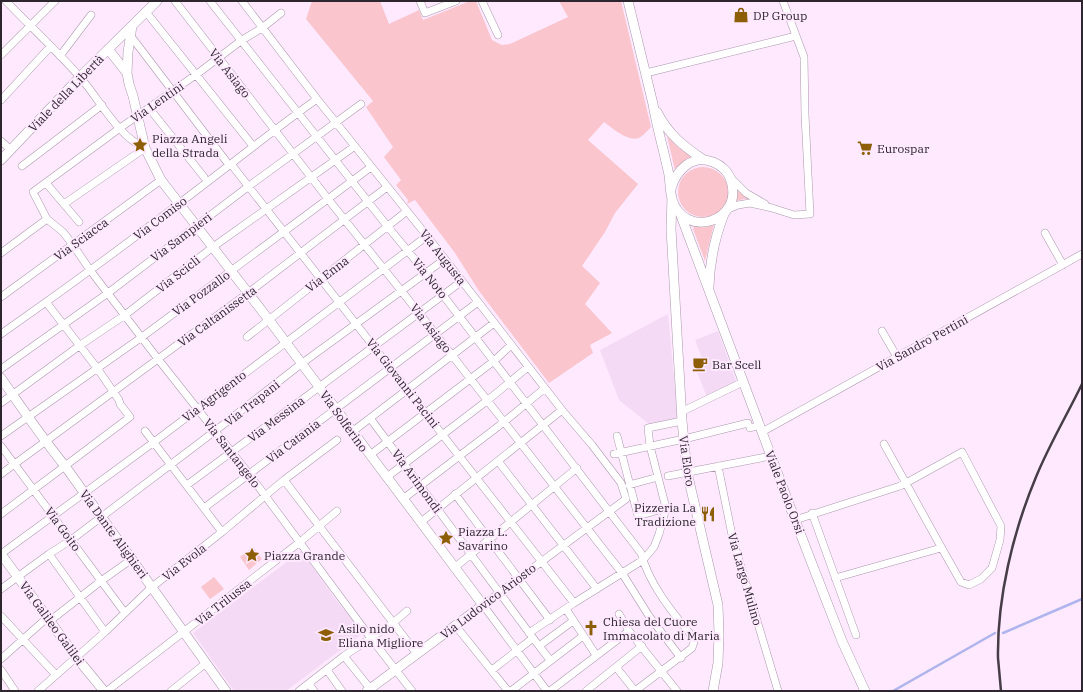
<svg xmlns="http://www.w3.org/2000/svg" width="1083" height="692" font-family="'IBM Plex Serif',serif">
<rect width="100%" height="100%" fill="#fee9ff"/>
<path fill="#f5daf6" d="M668 314 678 419 650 425 619 400 600 350Z
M718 331 736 381 723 391 707 397 695 367 704 363 695 340Z
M301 551 337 601 363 633 286 691H234L193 633Z"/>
<path fill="#fac5cd" d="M312 1H380L389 24 419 10 423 20 470 1H476L492 40 502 45 510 44 568 17 559 1H621L651 127C648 130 643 136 639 138 628 142 612 128 604 122L588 140 638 184 615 213 605 232 582 266 600 283 585 304 612 333 590 345 593 353 549 383 479 291 455 253 415 200 407 204 408 200 396 185 401 180 384 157 393 147 366 107 373 101 306 19Z
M667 136 679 148 694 158C685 159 681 163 675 170Z
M678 192a25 25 0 1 1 50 0a25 25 0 1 1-50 0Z
M737 189 744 196 751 199H744L736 201Z
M714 224 705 261 693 229 694 227 696 226C702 228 708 228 714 224Z
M253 547 262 559 249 570 240 557Z
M214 577 224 589 210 599 201 587Z"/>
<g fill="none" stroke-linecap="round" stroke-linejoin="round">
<path stroke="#afb4ed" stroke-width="2.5" d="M1003 633 1082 599
M893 691 995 633"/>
<g stroke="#ab97ac" stroke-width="8">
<path id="street" d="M6 1C30 26 56 50 79 76 99 98 117 136 145 148L64 204
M175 1 328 199 419 313 622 573 649 616 681 658
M210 1 388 227 426 273 641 553C649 584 672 612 692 636L694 642 692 648 635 691
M242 1 317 99 427 236 562 410 592 445 621 483 626 499 483 605 547 691
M420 1 425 13 456 1
M482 1 498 35
M146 12 253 146
M281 13 262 28 242 40 197 74 120 128 33 192 47 219 63 232 73 245 90 270 158 359 249 474 370 637 412 691
M130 35 226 161
M1 55 55 1
M60 56 91 15
M646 73 796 36
M1 100 50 47
M149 108 204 177
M1 141 11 150
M231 164 574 603
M22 166 102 105
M731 178 746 193 765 204
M46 183 79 222
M728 209 738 205 750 203 772 208 794 215 810 214 805 115 804 57 783 1
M1045 233 1063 265
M1 253 47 219
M1 297 161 180
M882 331 897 357
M1 334C71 285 139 235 206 183 243 155 279 126 317 99
M247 337 407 211
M1 369 108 293 249 186 361 104
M1 403 79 346 125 315 213 247 355 146
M681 412 743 382
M370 418 533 638 550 660
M750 428 760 425
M145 431 222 532
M352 432 494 323
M762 432 1082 254
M1 436 142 337 371 167
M617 436 638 516 666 508
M1 446 125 613
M614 454 684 439 748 423
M370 455 494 361 511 345
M498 461 597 589
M718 466 733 540 778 691
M1 474 248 293 387 187
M668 476 771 456
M387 477 488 400 528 367
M284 480 417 654
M187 485 462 281
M629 485 658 477
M455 494 550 620
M403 499 504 422 545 388
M204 508 478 302
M812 513 856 635
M1 514 65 466 130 417 120 404 119 400 97 368 46 302
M795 520 900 486 906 483 962 452 1001 526 1000 540 992 568 981 579 969 585 961 582C935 537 910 490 884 444
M421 522 562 410
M1 554 154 442 427 236
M49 554 105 632
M454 568 577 468
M835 578 941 548
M1 589 49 554 71 540 215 431 301 364 445 259
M566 609 596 655
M619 614 629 631 677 691
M1 616 56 675
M51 620 101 581 132 559
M455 625 508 691
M529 633 574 603 643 560 654 547 659 534 666 508 650 446 648 428 682 421
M539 646 573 621
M344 656 372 691
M1 659 48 617
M616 667 635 691
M1 670 15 691
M327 670 342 691
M492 670 533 638
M309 684 314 691
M38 691 105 632 152 587 222 532 284 480 337 440
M107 691 300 542 337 511
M171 691 206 663
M299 691 344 656 393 623 407 611
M511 691 583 636
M550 691 629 631
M586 691 642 646"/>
</g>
<g stroke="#ab97ac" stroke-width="10">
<path id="secondary" d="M628 1 653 104C657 128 664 151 669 175 670 183 670 192 672 199 684 240 744 222 731 181 729 172 721 165 713 162 692 154 676 170 671 189
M132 26 128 52 127 73 129 84 133 96 145 148 161 180 269 320 483 605 367 691
M108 49 127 73
M657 112C668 134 683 146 704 160
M1 160 80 77 157 1
M672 197 671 229 682 421 687 472 718 605 719 634 718 663 713 691
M680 213 795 520 842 641 865 691
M709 286C710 260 715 237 724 214
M1 378C22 408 42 438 65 466L226 691
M1 554 76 657 104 691"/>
</g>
<use href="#street" stroke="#fff" stroke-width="7"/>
<use href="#secondary" stroke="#fff" stroke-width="9"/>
<path stroke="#463d47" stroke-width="2.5" d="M1001 691C1000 680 999 669 998 658 997 598 1013 532 1036 477 1049 445 1067 415 1082 384"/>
</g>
<defs>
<g id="shop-bare" transform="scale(1.2)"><path d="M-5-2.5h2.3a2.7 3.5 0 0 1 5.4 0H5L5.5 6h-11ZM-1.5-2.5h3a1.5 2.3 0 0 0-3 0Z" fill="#8e5e07" stroke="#fee9ff" stroke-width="2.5" paint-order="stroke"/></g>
<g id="sight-bare" transform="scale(1.2)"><path d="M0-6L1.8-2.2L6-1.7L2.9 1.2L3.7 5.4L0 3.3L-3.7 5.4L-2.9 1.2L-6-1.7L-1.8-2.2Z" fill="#8e5e07" stroke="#fee9ff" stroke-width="2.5" paint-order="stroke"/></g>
<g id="supermarket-bare" transform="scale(1.2)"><path d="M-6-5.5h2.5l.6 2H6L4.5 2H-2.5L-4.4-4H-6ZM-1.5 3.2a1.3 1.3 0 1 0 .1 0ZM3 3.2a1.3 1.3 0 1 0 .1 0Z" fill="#8e5e07" stroke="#fee9ff" stroke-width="2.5" paint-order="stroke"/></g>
<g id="cafe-bare" transform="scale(1.2)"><path d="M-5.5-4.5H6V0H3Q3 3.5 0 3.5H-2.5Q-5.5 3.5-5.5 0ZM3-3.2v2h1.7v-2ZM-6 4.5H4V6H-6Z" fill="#8e5e07" stroke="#fee9ff" stroke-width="2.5" paint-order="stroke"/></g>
<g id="restaurant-bare" transform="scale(1.2)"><path d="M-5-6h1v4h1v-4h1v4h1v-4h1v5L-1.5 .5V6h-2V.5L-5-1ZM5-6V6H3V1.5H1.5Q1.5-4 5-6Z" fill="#8e5e07" stroke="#fee9ff" stroke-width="2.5" paint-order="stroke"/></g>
<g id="church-bare" transform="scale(1.2)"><path d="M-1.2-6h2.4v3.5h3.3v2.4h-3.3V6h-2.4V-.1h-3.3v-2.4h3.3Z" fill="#8e5e07" stroke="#fee9ff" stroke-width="2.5" paint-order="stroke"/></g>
<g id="school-bare" transform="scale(1.2)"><path d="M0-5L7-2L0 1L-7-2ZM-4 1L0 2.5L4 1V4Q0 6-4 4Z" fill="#8e5e07" stroke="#fee9ff" stroke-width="2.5" paint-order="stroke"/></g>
</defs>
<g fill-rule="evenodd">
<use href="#shop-bare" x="741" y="15"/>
<use href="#sight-bare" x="140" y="145"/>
<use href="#supermarket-bare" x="865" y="148"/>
<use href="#cafe-bare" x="700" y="364"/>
<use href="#restaurant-bare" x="708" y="514"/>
<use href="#sight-bare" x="446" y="538"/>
<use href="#sight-bare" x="252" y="555"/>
<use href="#church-bare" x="591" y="628"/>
<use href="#school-bare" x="326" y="635"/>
</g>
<g text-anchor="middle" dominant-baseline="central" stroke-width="4" stroke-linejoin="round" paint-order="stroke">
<g font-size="12" fill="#2d262e" stroke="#fee9ff" text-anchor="start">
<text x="753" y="15">DP Group</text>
<text x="152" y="138">Piazza Angeli<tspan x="152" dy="14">della Strada</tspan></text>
<text x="877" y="148">Eurospar</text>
<text x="712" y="364">Bar Scell</text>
<text x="696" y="507" text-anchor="end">Pizzeria La<tspan x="696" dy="14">Tradizione</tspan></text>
<text x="458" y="531">Piazza L.<tspan x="458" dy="14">Savarino</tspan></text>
<text x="264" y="555">Piazza Grande</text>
<text x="603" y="621">Chiesa del Cuore<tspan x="603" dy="14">Immacolato di Maria</tspan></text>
<text x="338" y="628">Asilo nido<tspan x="338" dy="14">Eliana Migliore</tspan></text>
</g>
<g font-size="12" fill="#2d262e" stroke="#fee9ff">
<text transform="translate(230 73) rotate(52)">Via Asiago</text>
<text transform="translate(66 93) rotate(-46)">Viale della Libertà</text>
<text transform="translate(157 102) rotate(-35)">Via Lentini</text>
<text transform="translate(160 218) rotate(-37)">Via Comiso</text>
<text transform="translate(181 237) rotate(-37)">Via Sampieri</text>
<text transform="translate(81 239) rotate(-36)">Via Sciacca</text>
<text transform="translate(443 257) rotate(52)">Via Augusta</text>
<text transform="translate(178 274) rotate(-38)">Via Scicli</text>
<text transform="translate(327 274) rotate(-37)">Via Enna</text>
<text transform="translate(430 278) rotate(51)">Via Noto</text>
<text transform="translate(201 293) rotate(-36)">Via Pozzallo</text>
<text transform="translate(217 316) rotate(-36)">Via Caltanissetta</text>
<text transform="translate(431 328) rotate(52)">Via Asiago</text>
<text transform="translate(922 343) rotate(-29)">Via Sandro Pertini</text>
<text transform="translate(403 383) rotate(52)">Via Giovanni Pacini</text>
<text transform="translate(214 396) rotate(-37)">Via Agrigento</text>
<text transform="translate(252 403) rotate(-38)">Via Trapani</text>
<text transform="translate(276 419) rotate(-37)">Via Messina</text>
<text transform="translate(344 421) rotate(54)">Via Solferino</text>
<text transform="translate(293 441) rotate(-37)">Via Catania</text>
<text transform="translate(232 453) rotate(52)">Via Santangelo</text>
<text transform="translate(687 461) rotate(82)">Via Eloro</text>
<text transform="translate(417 481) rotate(54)">Via Arimondi</text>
<text transform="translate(785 492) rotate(69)">Viale Paolo Orsi</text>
<text transform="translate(63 529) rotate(54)">Via Goito</text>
<text transform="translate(114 534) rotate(54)">Via Dante Alighieri</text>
<text transform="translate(184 562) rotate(-38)">Via Evola</text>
<text transform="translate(745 579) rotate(74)">Via Largo Mulino</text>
<text transform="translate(488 601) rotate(-37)">Via Ludovico Ariosto</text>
<text transform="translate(223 602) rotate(-38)">Via Trilussa</text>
<text transform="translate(52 623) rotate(54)">Via Galileo Galilei</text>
</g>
</g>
<rect width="1083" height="692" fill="none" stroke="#2d262e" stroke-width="4"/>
</svg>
